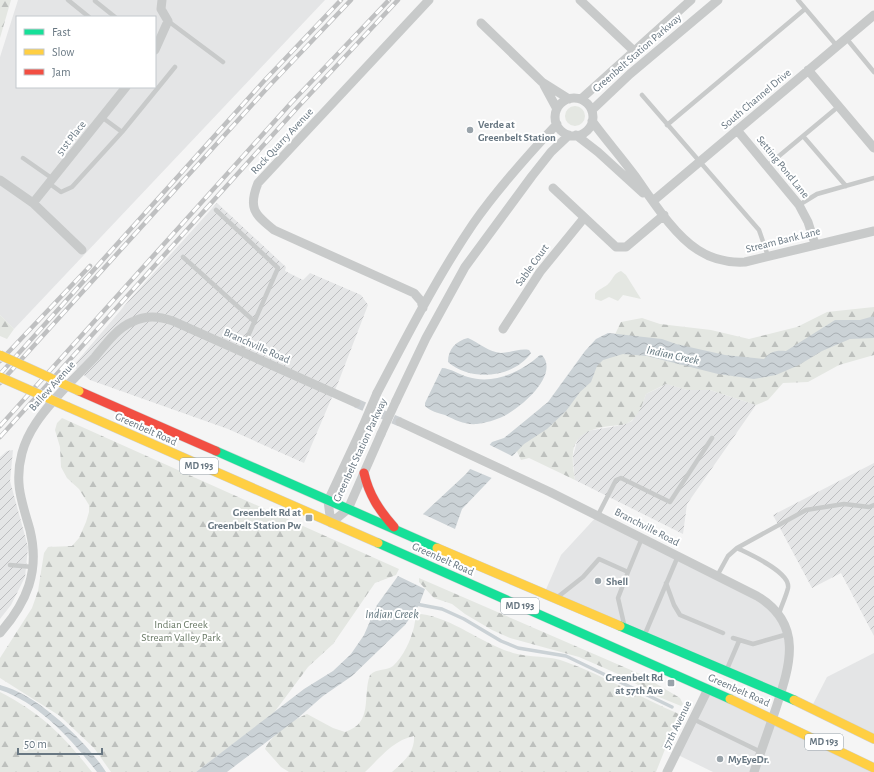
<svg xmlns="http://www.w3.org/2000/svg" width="874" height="772" font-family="'Alegreya Sans',sans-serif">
<defs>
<pattern id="industrial-furrows" width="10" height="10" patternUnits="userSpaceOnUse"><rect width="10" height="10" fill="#e4e5e6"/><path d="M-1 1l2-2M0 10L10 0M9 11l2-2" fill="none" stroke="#bdbec0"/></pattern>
<pattern id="forest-firs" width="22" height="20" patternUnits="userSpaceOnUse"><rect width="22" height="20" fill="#e4e7e2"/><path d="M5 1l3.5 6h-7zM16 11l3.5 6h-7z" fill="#bdc0bd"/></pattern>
<pattern id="water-waves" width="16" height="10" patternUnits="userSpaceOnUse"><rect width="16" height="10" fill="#cbd2d6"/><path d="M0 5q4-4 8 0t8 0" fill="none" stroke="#a9afb3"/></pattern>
</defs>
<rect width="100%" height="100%" fill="#f5f5f5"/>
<path fill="#e4e5e6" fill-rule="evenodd" d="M18 0H325L14 329 0 315V57ZM17 17H155V87H17Z
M598 515 765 601 788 634 781 694 544 594 561 555Z
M874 653V739L811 708 827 677Z
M708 689 874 772H713L676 754Z"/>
<path fill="url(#industrial-furrows)" d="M217 203 286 267 285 271 303 280 310 273 361 295 368 305 338 383 304 463 228 429 90 380 73 366 132 297Z
M667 384 687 390H710L756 405 687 504 683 534 575 480 574 473 573 456 578 438 587 431 623 425 632 421 642 405 646 394Z
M13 450 10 481 28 547 25 577 11 605 0 619V457L7 451Z
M874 463V636L841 573 812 588 773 515Z"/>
<path fill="#e4e7e2" d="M565 116a10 10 0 1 1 20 0a10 10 0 1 1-20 0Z
M621 271 626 275 641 299 623 295 618 301 609 297 601 301 595 299V294C599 288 605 288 609 283 613 279 614 273 621 271Z"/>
<path fill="url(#forest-firs)" d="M0 0H11L0 38Z
M874 307V355L839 365 808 382 783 383 768 400 756 405 710 390H687L666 384 646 394C643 403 639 415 631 421 625 426 618 425 610 426 573 431 569 445 575 480L529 458 521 460 513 443 606 353 621 322 642 318 660 324 711 330 749 339 797 327 827 312Z
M0 315 14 329 7 339 0 336Z
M62 418 399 569 396 575 375 583 333 644 308 667 273 714 196 772H111L94 748 60 716 0 678V658L32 608 38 591 44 553 48 547 72 546 79 538 86 522 89 512V505L79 489 67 478 61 467 60 447 55 430 57 423Z
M419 578 640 674 680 698 683 704 681 706 654 695 625 677 579 657 510 638 492 630 465 614 452 604 434 598 419 582Z
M421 614C455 619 480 643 513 653 530 658 549 655 566 662 605 676 641 698 679 714L656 772H392C404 761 415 753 414 736 393 740 379 759 365 772H289L281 767 265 749C271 735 292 720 307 714L333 728 345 732C374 723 362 696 370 675 377 668 387 671 393 666 403 657 411 640 414 627 415 622 415 619 417 615Z
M0 692C42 714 63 735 92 772H0Z"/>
<path fill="url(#water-waves)" d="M874 316V338L850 339 822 351 799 365 776 375 754 379 718 374 647 356 623 354 603 360 597 366 591 382 580 392 566 411 547 429 524 444 462 509 455 529 423 514 466 474 492 442 504 438 548 402 585 351 596 339 608 333 662 339 676 344 725 355 764 359C771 351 776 350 786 351L835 320H860Z
M468 338C479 343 489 352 501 353 510 353 520 348 529 350L531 353C514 378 470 382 448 362 448 349 456 341 468 338Z
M540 355H542C560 375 520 408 504 416 496 420 485 423 477 424 465 425 455 420 445 415 438 413 430 411 425 406V403L442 368C450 368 460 375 468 377 494 385 521 372 540 355Z
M398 576 425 589 419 605 405 625 352 676 323 696 298 718 227 772H196L304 689 333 671 351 654 364 635 377 605Z
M0 685C37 694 86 741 106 772H97C73 741 38 702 0 690Z"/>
<path fill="#f5f5f5" d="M488 444 514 457 494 479 468 468Z"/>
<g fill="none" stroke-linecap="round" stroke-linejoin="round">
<path stroke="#cbd2d6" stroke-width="3.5" d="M416 604 442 609 464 619 501 641 518 648 566 656 672 707"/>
<path stroke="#cbcfd2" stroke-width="9" stroke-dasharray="9 4.5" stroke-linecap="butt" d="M356 403 400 422"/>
<g stroke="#d1d2d3" stroke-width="10">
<path id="fast" d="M216 451 437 548
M378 543 730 699
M620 626 794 700"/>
</g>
<g stroke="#d1d2d3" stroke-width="10">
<path id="slow" d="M68 407 378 543
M437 548 620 626
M730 699 874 768
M794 700 874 739"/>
</g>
<g stroke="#d1d2d3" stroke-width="10">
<path id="jam" d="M79 391 216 451
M364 473C369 495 379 510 394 527"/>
</g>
<path stroke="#c8caca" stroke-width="4.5" d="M68 0 89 17
M798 0 837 46
M95 1 115 17
M168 21 223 62
M846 38 874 72
M642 95 759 230 768 256
M103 118 122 132
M667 125 805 9
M803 136 846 186
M23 158 53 179
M767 166 839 106
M50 184 61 192 72 187 122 132 175 67
M799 205 817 194 874 178
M216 210 278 268 241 352
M183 257 255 322
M598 515 616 480 621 478 670 502 712 438
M737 548 806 510 844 504 869 507 874 505
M10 565 33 567
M628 572 642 538
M717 576 728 556 737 548C749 554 791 572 788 588 786 597 781 606 779 614
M666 583 674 605 680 615 723 633
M559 596 583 577 599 559 628 572 618 598 624 624
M645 634 678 556
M733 638 753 644 788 634
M727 669 739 641
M693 719 761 752"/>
<path stroke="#c8caca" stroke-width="9" d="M580 0 633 50
M481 23 542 82 569 99
M155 50 168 21 161 9 162 0
M808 70 874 148
M544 85 557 109
M555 117a19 19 0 1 1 38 0a19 19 0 1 1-38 0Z
M581 99 691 0
M592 110 630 74 718 0
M592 121C606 140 621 157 635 176 652 200 674 235 698 250 712 259 728 263 745 262L874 231
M737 130 799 205 808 222 815 244
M576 135 598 152 643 193
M0 180 33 203 82 250
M553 188 616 247H626L664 215
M653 201 874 15
M33 203 126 87
M423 308 421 301 414 293 274 230C254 214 248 208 258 183L429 0
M503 329 540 272 584 218
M377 393C407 336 437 277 473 224 498 188 527 156 557 124
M396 401 426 338 465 267 532 176 551 152 569 135
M400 422 550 492 757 596C804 624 790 665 776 708 769 729 761 751 754 772
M331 523 328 501 363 426
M331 523 348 509 381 434
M0 633C27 602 40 571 30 530 22 502 14 483 22 453 25 442 30 432 36 423 52 399 75 378 95 357 105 345 117 328 132 322 146 315 158 316 173 321L356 403
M667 772 708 689"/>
<use href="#fast" stroke="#16e098" stroke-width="9"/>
<use href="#slow" stroke="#ffcf43" stroke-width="9"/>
<use href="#jam" stroke="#f24e42" stroke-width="9"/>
<g stroke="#bfc0c1" stroke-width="4.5">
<path id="rail" d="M0 361 90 266
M0 374 264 81 341 0
M0 383 270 85 351 0
M0 426 291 103 389 0
M0 437 297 108 398 0"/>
</g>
<use href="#rail" stroke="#fff" stroke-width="3" stroke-dasharray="9" stroke-linecap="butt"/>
<g stroke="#d1d2d3" stroke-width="10" stroke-linecap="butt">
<path id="slow-bridge" d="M0 355 79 391
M0 377 68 407"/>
</g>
<path stroke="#c8caca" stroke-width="9" d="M363 426 377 393
M381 434 396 401"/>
<use href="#slow-bridge" stroke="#ffcf43" stroke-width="9"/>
</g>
<g fill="#99a3aa" stroke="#fff" stroke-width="1.5">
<circle cx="470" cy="130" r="4"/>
<rect x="305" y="514" width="8" height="8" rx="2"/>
<circle cx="598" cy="581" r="4"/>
<rect x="667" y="679" width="8" height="8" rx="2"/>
<circle cx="720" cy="759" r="4"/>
</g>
<g text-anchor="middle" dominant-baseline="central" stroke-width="4" stroke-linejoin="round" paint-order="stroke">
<g fill="#fff" stroke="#95a0a8" stroke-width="1">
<rect x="180" y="458" width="38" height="16" rx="3"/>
<rect x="501" y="598" width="38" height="16" rx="3"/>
<rect x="805" y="734" width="38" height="16" rx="3"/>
</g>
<g font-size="10" font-weight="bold" fill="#687782">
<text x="199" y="466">MD 193</text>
<text x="520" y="606">MD 193</text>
<text x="824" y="742">MD 193</text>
</g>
<g font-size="11" fill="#687782" stroke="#fff">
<text transform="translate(637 53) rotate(-41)">Greenbelt Station Parkway</text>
<text transform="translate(756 99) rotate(-40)">South Channel Drive</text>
<text transform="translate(71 138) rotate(-52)">51st Place</text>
<text transform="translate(282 141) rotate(-47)">Rock Quarry Avenue</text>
<text transform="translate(783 167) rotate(51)">Setting Pond Lane</text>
<text transform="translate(783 240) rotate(-14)">Stream Bank Lane</text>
<text transform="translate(532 265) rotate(-54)">Sable Court</text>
<text transform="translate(257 346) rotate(24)">Branchville Road</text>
<text transform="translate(52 386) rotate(-48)">Ballew Avenue</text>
<text transform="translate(146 429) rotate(24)">Greenbelt Road</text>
<text transform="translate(360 450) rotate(-65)">Greenbelt Station Parkway</text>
<text transform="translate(647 527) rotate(27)">Branchville Road</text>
<text transform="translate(443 559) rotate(24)">Greenbelt Road</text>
<text transform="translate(739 690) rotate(24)">Greenbelt Road</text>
<text transform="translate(677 725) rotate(-64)">57th Avenue</text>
</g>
<g font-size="11" font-weight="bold" fill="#687782" stroke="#fff" text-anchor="start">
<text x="478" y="124">Verde at<tspan x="478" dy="13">Greenbelt Station</tspan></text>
<text x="301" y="512" text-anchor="end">Greenbelt Rd at<tspan x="301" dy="13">Greenbelt Station Pw</tspan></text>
<text x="606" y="581">Shell</text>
<text x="663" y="677" text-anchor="end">Greenbelt Rd<tspan x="663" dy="13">at 57th Ave</tspan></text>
<text x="728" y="759">MyEyeDr.</text>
</g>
<g font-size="11" fill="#6a7a66" stroke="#fff">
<text x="181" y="624">Indian Creek<tspan x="181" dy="13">Stream Valley Park</tspan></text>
</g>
<g font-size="12" font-style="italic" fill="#63777f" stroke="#fff">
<text transform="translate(673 355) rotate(12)">Indian Creek</text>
<text x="392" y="614">Indian Creek</text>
</g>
</g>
<rect x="16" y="16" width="140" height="72" fill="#ffffff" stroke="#c3c9cd"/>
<rect x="24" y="29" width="20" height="6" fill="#16e098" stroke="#c3c9cd"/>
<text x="52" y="36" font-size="12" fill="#687782">Fast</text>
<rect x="24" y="49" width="20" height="6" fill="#ffcf43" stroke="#c3c9cd"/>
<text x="52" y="56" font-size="12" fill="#687782">Slow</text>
<rect x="24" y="69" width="20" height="6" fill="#f24e42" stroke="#c3c9cd"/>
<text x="52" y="76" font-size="12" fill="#687782">Jam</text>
<path d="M18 748v6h84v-6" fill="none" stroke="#687782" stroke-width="2"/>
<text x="24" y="748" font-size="12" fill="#687782" stroke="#ffffff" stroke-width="3" paint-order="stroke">50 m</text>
</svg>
